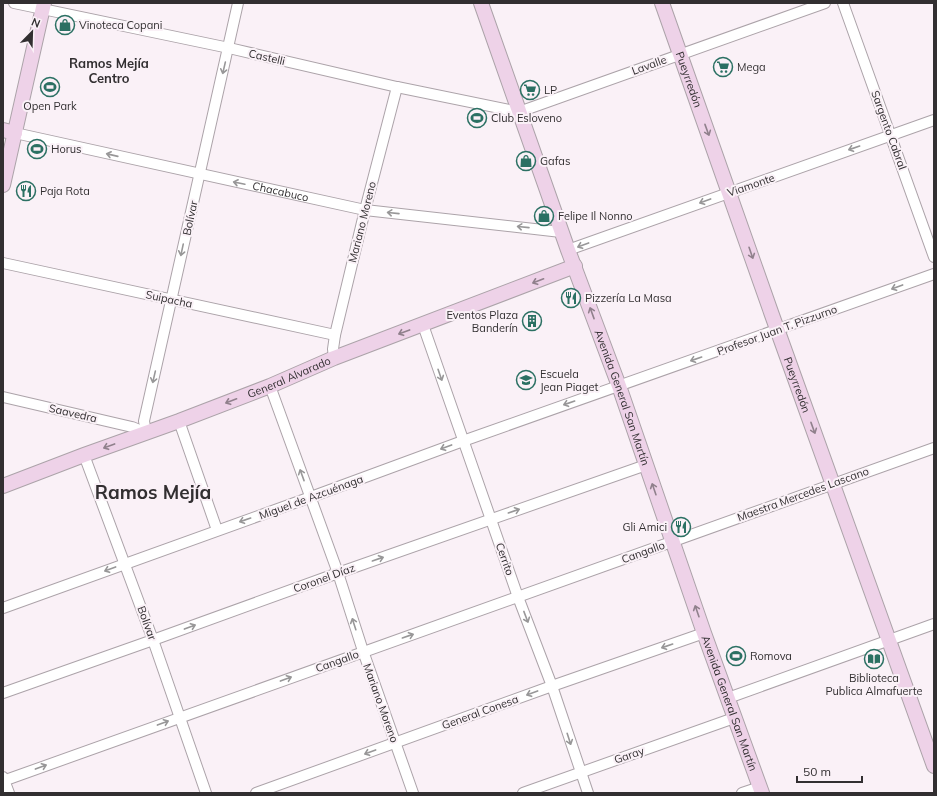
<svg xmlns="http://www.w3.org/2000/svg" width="937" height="796" font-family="Mulish,sans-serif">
<rect width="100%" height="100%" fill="#faf1f7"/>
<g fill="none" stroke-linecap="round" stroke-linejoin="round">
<g stroke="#aca3a9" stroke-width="12">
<g id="street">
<path d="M14 3 229 48 397 87 519 112 825 3"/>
<path d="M843 3 934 257"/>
<path id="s1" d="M15 133 365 210 561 232"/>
<path d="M568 250 934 120"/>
<path d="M3 263 335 335"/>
<path d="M423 325 518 597 552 686 588 793"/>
<path d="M334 358 333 349 335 335 365 210 397 87"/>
<path d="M270 386 338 573 363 651 413 793"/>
<path d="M3 397 132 427 137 429 138 436"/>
<path d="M179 421 217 530"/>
<path d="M146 433 144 421 238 3"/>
<path d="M84 455 153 640 206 793"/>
<path d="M3 608 311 497 463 441 934 274"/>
<path d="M3 693 153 640 338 573 646 465"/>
<path d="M728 698 934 624"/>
<path d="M3 777 9 793"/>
<path d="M3 781 934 448"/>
<path d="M256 793 552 686 704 633"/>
<path d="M523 793 734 718"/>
<path d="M742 793 760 787"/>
</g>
</g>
<g stroke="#aca3a9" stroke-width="16">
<g id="secondary">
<path id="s2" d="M481 3 568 250 619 386 704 633 762 793"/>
<path id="s3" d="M662 3 772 315 934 766"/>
<path d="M3 130 15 133"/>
<path d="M3 185 44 3"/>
<path id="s4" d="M3 486 84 455 179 421 270 386 334 358 575 266"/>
</g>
</g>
<use href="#street" stroke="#fff" stroke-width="10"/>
<use href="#secondary" stroke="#eed2e8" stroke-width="14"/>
</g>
<defs><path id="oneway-shaft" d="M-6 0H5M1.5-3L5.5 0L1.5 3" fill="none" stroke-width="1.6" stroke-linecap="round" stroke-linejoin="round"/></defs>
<g stroke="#989798">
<use href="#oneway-shaft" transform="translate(224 68) rotate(103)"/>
<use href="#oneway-shaft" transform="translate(854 148) rotate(161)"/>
<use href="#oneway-shaft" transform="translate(112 155) rotate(-167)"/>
<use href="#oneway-shaft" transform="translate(239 183) rotate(-168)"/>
<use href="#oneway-shaft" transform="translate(705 201) rotate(160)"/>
<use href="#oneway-shaft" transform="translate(393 213) rotate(-174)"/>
<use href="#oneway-shaft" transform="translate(523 227) rotate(-174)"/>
<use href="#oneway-shaft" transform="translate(583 245) rotate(160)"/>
<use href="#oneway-shaft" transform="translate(182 250) rotate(102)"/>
<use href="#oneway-shaft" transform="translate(897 287) rotate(160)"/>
<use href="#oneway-shaft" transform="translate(696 359) rotate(161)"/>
<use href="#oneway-shaft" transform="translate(440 375) rotate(71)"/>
<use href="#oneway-shaft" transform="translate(154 377) rotate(103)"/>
<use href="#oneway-shaft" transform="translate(569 403) rotate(161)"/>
<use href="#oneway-shaft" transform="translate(446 447) rotate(160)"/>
<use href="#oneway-shaft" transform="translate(302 475) rotate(-110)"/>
<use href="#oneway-shaft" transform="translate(514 511) rotate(-19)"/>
<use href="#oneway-shaft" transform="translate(245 520) rotate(161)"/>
<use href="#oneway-shaft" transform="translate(378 559) rotate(-19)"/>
<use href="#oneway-shaft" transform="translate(110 569) rotate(160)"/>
<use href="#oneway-shaft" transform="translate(526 617) rotate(69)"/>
<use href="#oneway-shaft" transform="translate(354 624) rotate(-108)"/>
<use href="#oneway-shaft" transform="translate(190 627) rotate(-20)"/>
<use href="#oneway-shaft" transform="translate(408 636) rotate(-19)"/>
<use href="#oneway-shaft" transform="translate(667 646) rotate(161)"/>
<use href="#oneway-shaft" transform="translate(286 679) rotate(-20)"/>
<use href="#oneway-shaft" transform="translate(532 693) rotate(160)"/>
<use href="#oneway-shaft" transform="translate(163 723) rotate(-20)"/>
<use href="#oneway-shaft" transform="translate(569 739) rotate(72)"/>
<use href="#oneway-shaft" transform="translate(370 752) rotate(160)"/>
<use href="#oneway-shaft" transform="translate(41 767) rotate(-20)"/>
</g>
<g stroke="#90808c">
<use href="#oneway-shaft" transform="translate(707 130) rotate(70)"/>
<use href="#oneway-shaft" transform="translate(751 253) rotate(71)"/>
<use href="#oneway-shaft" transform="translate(538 281) rotate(159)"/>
<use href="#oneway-shaft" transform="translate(592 313) rotate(-110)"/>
<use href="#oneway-shaft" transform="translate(404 332) rotate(160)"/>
<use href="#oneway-shaft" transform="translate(231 401) rotate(159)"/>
<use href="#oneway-shaft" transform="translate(813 428) rotate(70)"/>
<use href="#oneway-shaft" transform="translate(109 446) rotate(160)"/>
<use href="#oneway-shaft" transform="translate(654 489) rotate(-109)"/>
<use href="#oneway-shaft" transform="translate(697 611) rotate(-109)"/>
</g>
<defs>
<g id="shop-ring" transform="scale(1)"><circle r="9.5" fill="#faf1f7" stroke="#2b7063" stroke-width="1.5"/><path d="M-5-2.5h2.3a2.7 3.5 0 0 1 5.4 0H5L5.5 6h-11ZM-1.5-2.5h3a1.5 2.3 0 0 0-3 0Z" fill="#2b7063"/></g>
<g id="supermarket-ring" transform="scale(1)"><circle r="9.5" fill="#faf1f7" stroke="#2b7063" stroke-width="1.5"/><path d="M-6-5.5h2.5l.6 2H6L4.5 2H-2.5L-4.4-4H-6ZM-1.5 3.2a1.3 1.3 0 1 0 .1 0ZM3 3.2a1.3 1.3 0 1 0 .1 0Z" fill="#2b7063"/></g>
<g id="stadium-ring" transform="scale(1)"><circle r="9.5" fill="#faf1f7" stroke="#2b7063" stroke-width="1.5"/><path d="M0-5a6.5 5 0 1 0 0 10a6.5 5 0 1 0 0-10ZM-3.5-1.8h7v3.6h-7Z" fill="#2b7063"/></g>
<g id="restaurant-ring" transform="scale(1)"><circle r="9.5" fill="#faf1f7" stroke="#2b7063" stroke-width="1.5"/><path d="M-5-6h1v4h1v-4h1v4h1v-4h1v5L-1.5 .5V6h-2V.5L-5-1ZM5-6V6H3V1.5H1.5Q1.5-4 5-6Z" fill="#2b7063"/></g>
<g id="building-ring" transform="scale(1)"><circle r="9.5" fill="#faf1f7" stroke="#2b7063" stroke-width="1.5"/><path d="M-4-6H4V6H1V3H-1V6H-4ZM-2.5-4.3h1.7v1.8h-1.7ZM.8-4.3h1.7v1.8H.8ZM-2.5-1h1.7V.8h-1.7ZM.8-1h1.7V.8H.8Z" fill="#2b7063"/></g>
<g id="school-ring" transform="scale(1)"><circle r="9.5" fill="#faf1f7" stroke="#2b7063" stroke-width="1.5"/><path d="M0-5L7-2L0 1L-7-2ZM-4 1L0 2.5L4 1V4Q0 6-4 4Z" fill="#2b7063"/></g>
<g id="library-ring" transform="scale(1)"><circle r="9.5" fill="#faf1f7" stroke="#2b7063" stroke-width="1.5"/><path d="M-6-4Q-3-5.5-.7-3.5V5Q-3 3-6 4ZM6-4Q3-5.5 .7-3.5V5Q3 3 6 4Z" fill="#2b7063"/></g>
</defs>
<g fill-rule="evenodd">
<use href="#shop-ring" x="65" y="25"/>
<use href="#supermarket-ring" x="723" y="67"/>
<use href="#stadium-ring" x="50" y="87"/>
<use href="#supermarket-ring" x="530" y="90"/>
<use href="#stadium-ring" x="477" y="118"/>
<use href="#stadium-ring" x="37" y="149"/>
<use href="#shop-ring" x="526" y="161"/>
<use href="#restaurant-ring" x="26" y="191"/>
<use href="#shop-ring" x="544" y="216"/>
<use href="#restaurant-ring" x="571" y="298"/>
<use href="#building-ring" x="532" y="321"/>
<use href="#school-ring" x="526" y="380"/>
<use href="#restaurant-ring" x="681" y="527"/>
<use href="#stadium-ring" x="736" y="656"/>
<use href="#library-ring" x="874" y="659"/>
</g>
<g text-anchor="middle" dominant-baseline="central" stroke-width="4" stroke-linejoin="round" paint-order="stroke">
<g font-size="11" fill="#322f31" stroke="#faf1f7" text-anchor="start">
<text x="79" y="25">Vinoteca Copani</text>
<text x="737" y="67">Mega</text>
<text x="544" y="90">LP</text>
<text x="50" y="106" text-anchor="middle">Open Park</text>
<text x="491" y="118">Club Esloveno</text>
<text x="51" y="149">Horus</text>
<text x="540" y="161">Gafas</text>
<text x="40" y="191">Paja Rota</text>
<text x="558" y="216">Felipe Il Nonno</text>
<text x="585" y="298">Pizzería La Masa</text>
<text x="518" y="315" text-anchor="end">Eventos Plaza<tspan x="518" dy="13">Banderín</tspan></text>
<text x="540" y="374">Escuela<tspan x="540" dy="13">Jean Piaget</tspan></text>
<text x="667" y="527" text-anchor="end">Gli Amici</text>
<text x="750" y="656">Romova</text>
<text x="874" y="678" text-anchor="middle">Biblioteca<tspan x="874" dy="13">Publica Almafuerte</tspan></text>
</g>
<g font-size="11" fill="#322f31" stroke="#faf1f7">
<text transform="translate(267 57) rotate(13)">Castelli</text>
<text transform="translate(649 65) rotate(-20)">Lavalle</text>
<text stroke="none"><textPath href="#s3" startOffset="81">Pueyrredón</textPath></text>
<text transform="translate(889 130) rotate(70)">Sargento Cabral</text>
<text transform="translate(751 185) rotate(-19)">Viamonte</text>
<text stroke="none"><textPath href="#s1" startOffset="272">Chacabuco</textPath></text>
<text transform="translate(190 218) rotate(-78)">Bolívar</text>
<text transform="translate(362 222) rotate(-76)">Mariano Moreno</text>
<text transform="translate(169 299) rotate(12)">Suipacha</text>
<text transform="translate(777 330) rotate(-20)">Profesor Juan T. Pizzurno</text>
<text stroke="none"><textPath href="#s4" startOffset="306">General Alvarado</textPath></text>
<text stroke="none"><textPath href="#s3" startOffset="405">Pueyrredón</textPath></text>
<text stroke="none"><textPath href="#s2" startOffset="419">Avenida General San Martín</textPath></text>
<text transform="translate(73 413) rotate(13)">Saavedra</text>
<text transform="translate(803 494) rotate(-20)">Maestra Mercedes Lascano</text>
<text transform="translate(311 497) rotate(-20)">Miguel de Azcuénaga</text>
<text transform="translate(643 552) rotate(-20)">Cangallo</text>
<text transform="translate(505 559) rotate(70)">Cerrito</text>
<text transform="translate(324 578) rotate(-20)">Coronel Díaz</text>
<text transform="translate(147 623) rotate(70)">Bolívar</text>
<text transform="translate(337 661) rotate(-20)">Cangallo</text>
<text transform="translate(381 703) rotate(70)">Mariano Moreno</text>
<text stroke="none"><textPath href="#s2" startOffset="743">Avenida General San Martín</textPath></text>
<text transform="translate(480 712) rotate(-20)">General Conesa</text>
<text transform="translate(629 755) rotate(-19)">Garay</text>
</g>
<g font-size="13" font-weight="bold" fill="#322f31" stroke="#faf1f7">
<text x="109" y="63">Ramos Mejía<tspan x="109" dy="15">Centro</tspan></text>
</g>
<g font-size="19" font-weight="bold" fill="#322f31" stroke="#faf1f7">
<text x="153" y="492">Ramos Mejía</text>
</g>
</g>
<rect width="937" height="796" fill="none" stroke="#322f31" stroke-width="8"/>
<g transform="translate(32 32) rotate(23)" stroke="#faf1f7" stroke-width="3" paint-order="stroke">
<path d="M0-3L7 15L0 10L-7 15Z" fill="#322f31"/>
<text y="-6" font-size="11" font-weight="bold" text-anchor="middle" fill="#322f31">N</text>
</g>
<path d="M797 776v6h65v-6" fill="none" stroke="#322f31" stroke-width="2"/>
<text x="803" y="776" font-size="12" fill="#322f31" stroke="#faf1f7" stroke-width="3" paint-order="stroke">50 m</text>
</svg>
